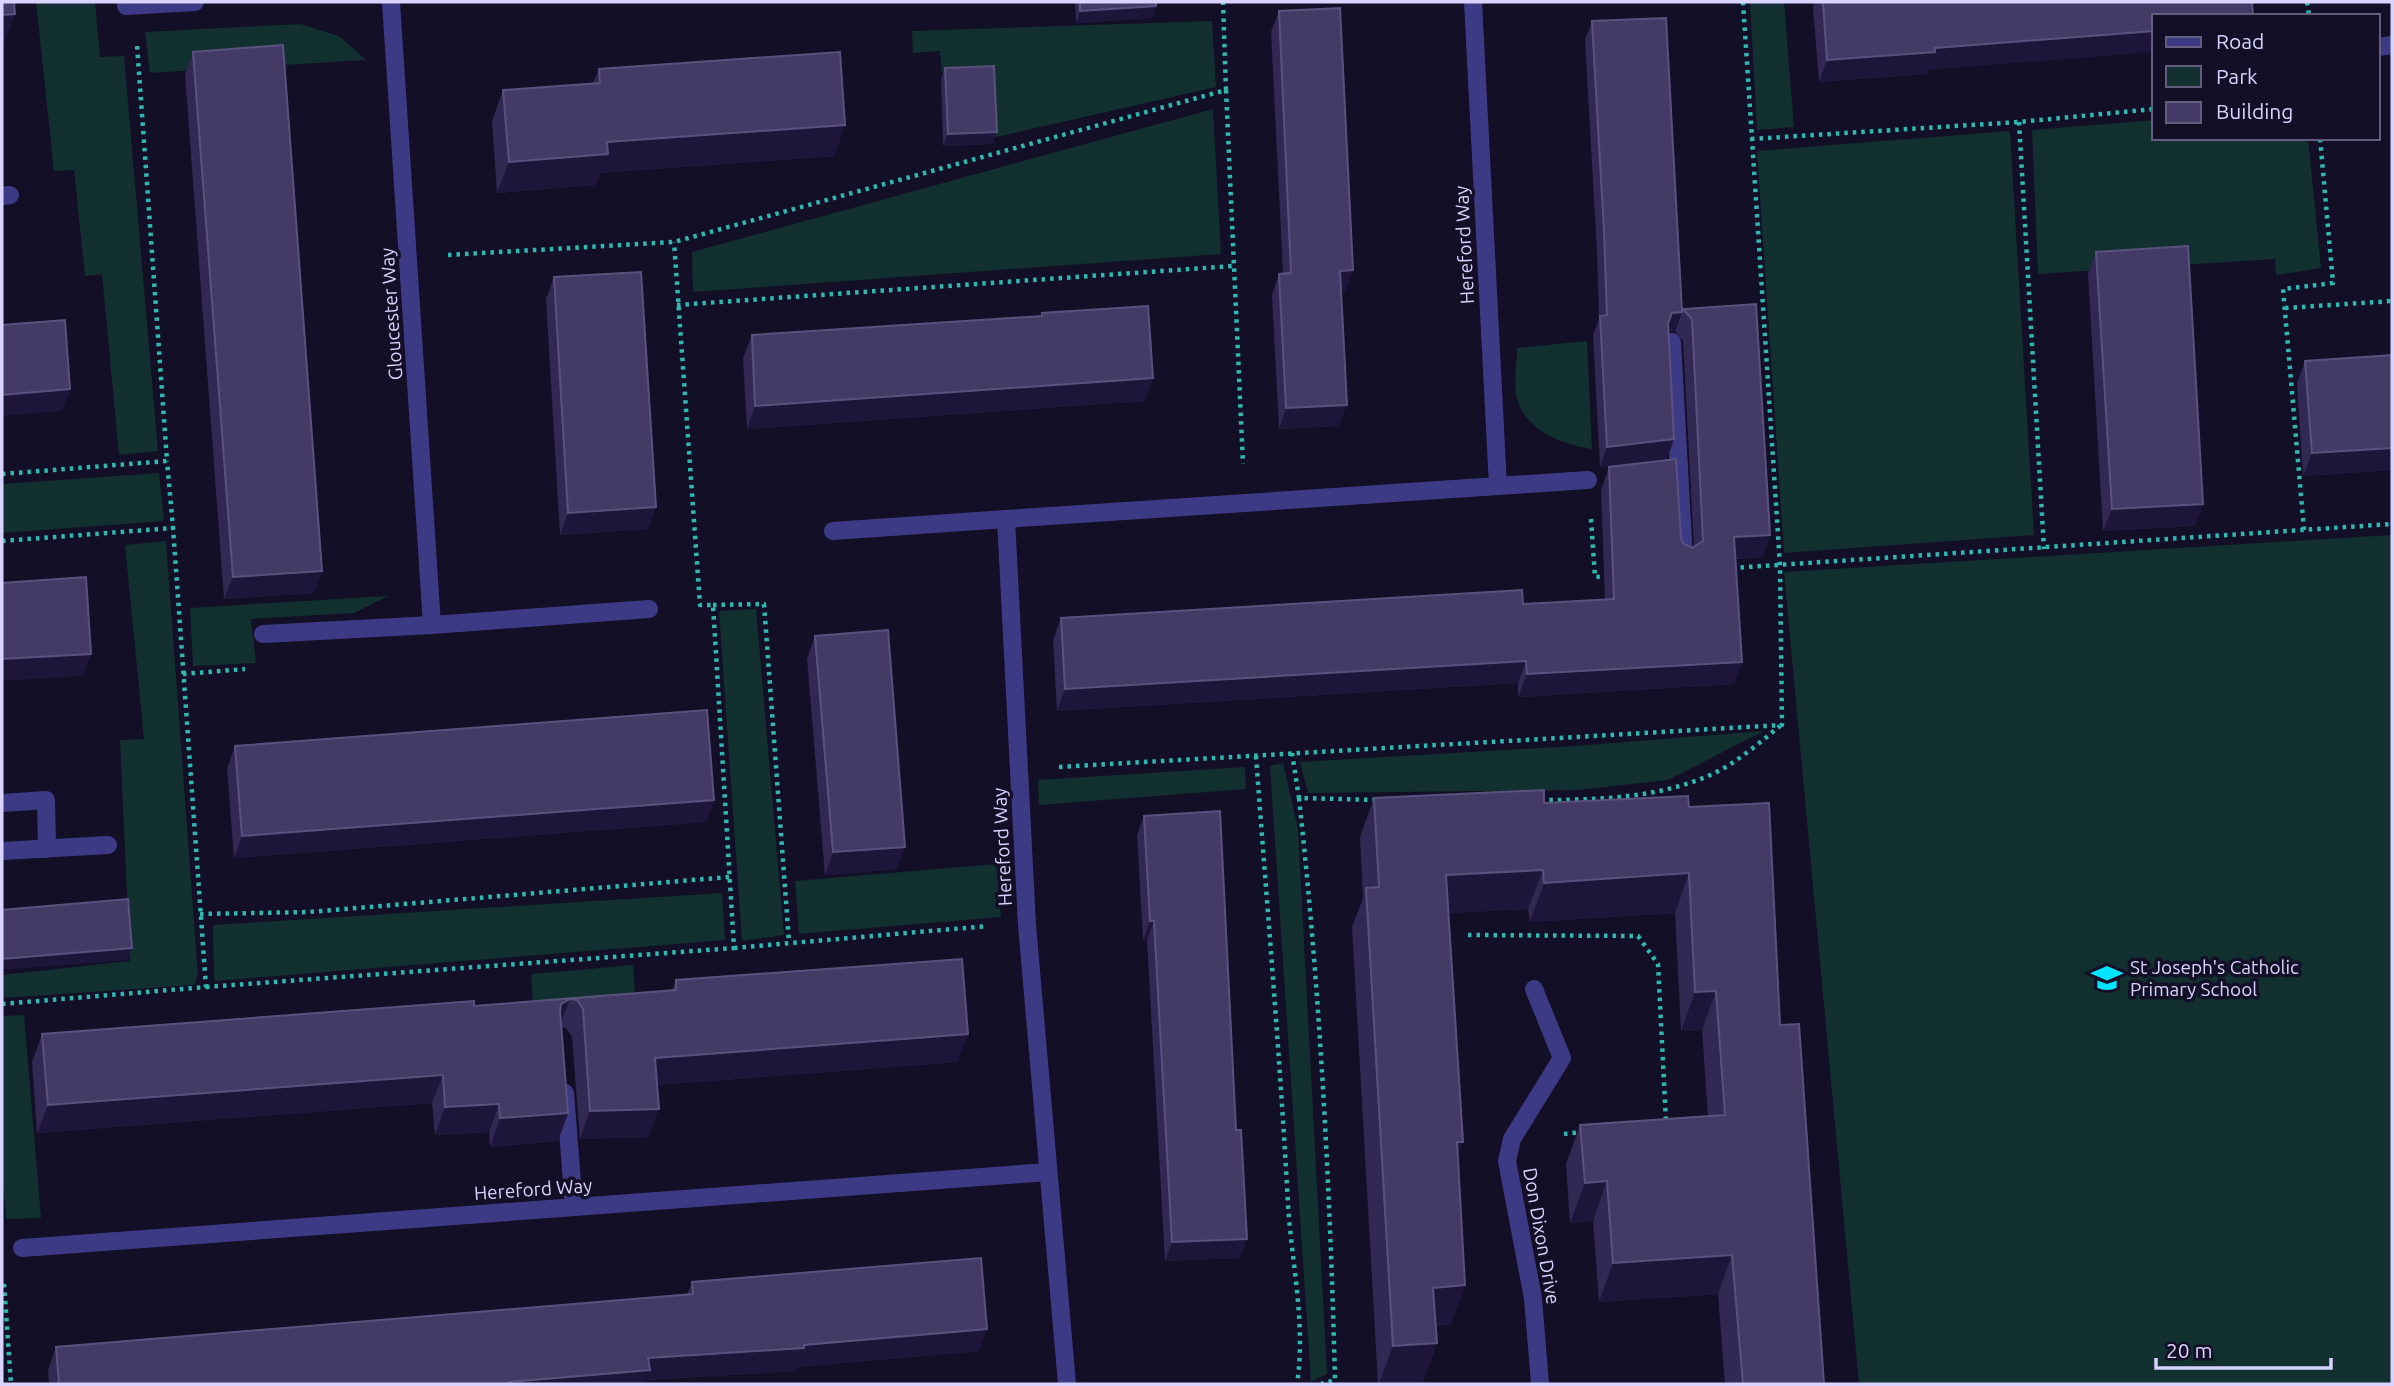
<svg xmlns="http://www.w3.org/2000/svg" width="2394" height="1386" font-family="Ubuntu,sans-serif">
<rect width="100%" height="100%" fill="#130f26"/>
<path fill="#12302f" d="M36 2H95L100 57 124 56 158 451 119 455 102 274 85 276 74 170 54 171Z
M1750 2H1784L1794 127 1757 130Z
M1212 21 1216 87 992 138V73H942L940 51 913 53 912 31Z
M300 24 339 36 366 60 150 73 145 32Z
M1213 109 1221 254 693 292 692 252Z
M2154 120V138H2308L2321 268 2276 275 2275 259 2038 274 2032 130Z
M2010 131 2034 535 1784 553 1757 151Z
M1587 341 1592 449C1561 444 1522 430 1516 393 1514 379 1517 362 1517 348Z
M159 473 164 521 2 533V484Z
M2392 535V1384H1859L1784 572Z
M166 541 198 976 194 985 2 998V975L130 961 120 740 144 739 125 545Z
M388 596 354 613 251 619 256 663 193 666 190 608Z
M756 609 784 935 742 941 719 611Z
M1764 731 1668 780 1577 790 1308 793 1300 762 1575 746Z
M1283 763 1298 829 1327 1374 1311 1382 1270 766Z
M1245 767 1246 789 1039 805 1038 780Z
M997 864 1001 917 799 934 795 881Z
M722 893 725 940 214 981 213 925Z
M633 965 636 1011 534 1020 531 974Z
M24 1015 41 1218 6 1219 2 1170V1016Z"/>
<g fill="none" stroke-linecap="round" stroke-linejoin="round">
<path stroke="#2fb8b0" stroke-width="4.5" stroke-dasharray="3.5 5" stroke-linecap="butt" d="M2307 2 2309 16
M1226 90 1243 464
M2019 122 2044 549
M1751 139 2019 122 2154 109
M448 255 674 242 1226 90 1223 2
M677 305 1233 266
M2285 308 2392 301
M2 474 167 461 137 45
M1591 519 1595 577 1608 576
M2304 530 2283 289 2333 283 2320 138
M2 541 173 528 167 461
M1732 568 2392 524
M713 605 764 604 789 942
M183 674 245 669
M1292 753 1299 798 1378 800
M1256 756C1267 906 1280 1055 1288 1205 1292 1265 1306 1325 1297 1384
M1059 767 1782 725 1780 565 1743 2
M1299 798C1320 991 1330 1186 1335 1380L1321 1384
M1541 800C1596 800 1657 798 1708 776 1734 765 1758 744 1780 726
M200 914 309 912 729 877
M1468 935 1638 936 1658 964 1666 1122
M734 948 988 926
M206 987 734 948 713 605H700L674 242
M2 1004 206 987 173 528
M1564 1134 1583 1132
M4 1284 11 1384"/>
<path stroke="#3d3a85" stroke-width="18" d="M1672 342 1684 559
M2 851 108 845
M565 1093 574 1207"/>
<path stroke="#3d3a85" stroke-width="18" d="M391 2 432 625 649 609
M126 6 195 2
M2378 47 2392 45
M2 196 10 195
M1498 486 1588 480
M833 531 1006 519
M263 634 432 625
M2 803 46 800 47 849
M1534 989 1562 1058 1512 1139 1507 1161 1533 1298 1540 1384
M22 1248 1048 1172
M1067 1384 1027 925 1006 519 1498 486 1473 2"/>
</g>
<path fill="#312854" d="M1075 2H1156L1152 18 1076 23Z
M1815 2H2252L1928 70 1927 74 1819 82 1813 7Z
M1279 11 1346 291H1341L1339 426 1279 429 1272 295 1279 274 1283 273 1271 32Z
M1592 21 1675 331 1668 332 1667 459 1600 467 1593 335 1599 319 1597 252 1585 40Z
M193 52 314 593 224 599 185 74Z
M945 68 997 132 992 144 943 146 941 79Z
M599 69 845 125 834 156 600 173 596 185 497 193 492 121 503 90 593 83Z
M2096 252 2203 504 2195 526 2103 531 2088 274Z
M554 277 648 529 560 535 546 299Z
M1756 304 1770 535 1762 557 1735 559 1734 684 1518 697V683L1057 711 1053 640 1061 618 1523 604 1605 599 1601 490 1609 467 1681 538 1683 543 1692 548 1694 547 1683 341 1675 331 1683 309Z
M1042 313 1145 401 747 429 743 358 752 335 1041 316Z
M2392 355V470L2303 476 2297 383 2305 361Z
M815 636 897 869 825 875 807 659Z
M235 746 714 800 706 822 234 858 227 769Z
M1374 798 1689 807 1780 1025 1824 1384H1725L1718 1294 1599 1302 1593 1221 1570 1223 1566 1164 1580 1125 1708 1116 1702 1030 1681 1031 1675 913 1530 922 1528 909 1448 913 1458 1155 1451 1324 1436 1326 1437 1343 1423 1382 1378 1384 1352 927 1363 898 1360 837Z
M1144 816 1236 1130 1240 1258 1165 1261 1147 940H1143L1137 835Z
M676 980 968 1034 957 1062 657 1085 649 1137 580 1139 572 1037 566 1028 561 1027 568 1113 558 1141 490 1147 489 1132 435 1135 432 1103 37 1133 32 1062 42 1034 474 1006 672 990Z
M692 1282 979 1351 797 1367 796 1371 646 1380 645 1384H49L48 1370 56 1347 687 1295Z"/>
<path fill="#1d163a" d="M1156 6 1152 18 1076 23 1080 11Z
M15 14 3 46H2V15Z
M2154 31V52L1928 70 1927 74 1819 82 1827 60 1935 48Z
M845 125 834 156 600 173 596 185 497 193 509 162 607 142Z
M997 132 992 144 943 146 948 134Z
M1353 270 1346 291 1333 292 1340 271Z
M1682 312 1675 331 1665 333 1668 323 1672 313Z
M1153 378 1145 401 747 429 755 406Z
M70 389 62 411 2 416V395Z
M1347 405 1339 426 1279 429 1286 408Z
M1674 439 1667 459 1600 467 1607 447Z
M2392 448V470L2303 476 2312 453Z
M2203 504 2195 526 2103 531 2112 509Z
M656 507 648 529 560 535 568 513Z
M1770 535 1762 557 1726 559 1734 537Z
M322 571 314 593 224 599 233 577Z
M91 654 83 676 2 681V659Z
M1526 661 1518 683 1057 711 1065 689Z
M1742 662 1734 684 1518 697 1527 674Z
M714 800 706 822 234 858 242 836Z
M905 847 897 869 825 875 833 852Z
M1543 870 1528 909 1432 914 1446 875Z
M1689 873 1675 913 1530 922 1544 883Z
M1150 921H1154L1147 940H1143Z
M132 948 128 960 2 970V959Z
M1716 991 1702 1030 1681 1031 1695 992Z
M570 999 559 1027 551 1033 561 1004Z
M968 1034 957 1062 645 1086 655 1058Z
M443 1075 432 1103 37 1133 48 1105Z
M499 1104 489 1132 435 1135 445 1107Z
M659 1109 649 1137 580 1139 590 1111Z
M568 1113 558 1141 490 1147 500 1118Z
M1457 1142H1463L1448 1181Z
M1607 1181 1593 1221 1570 1223 1585 1183Z
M1247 1239 1240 1258 1165 1261 1172 1242Z
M1732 1255 1718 1294 1599 1302 1613 1263Z
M1465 1285 1451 1324 1419 1327 1433 1288Z
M987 1329 979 1351 797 1367 796 1371 646 1380 645 1384H508L509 1382 648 1358Z
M1437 1343 1423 1382 1379 1384 1393 1346Z"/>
<path fill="#433a66" stroke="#5a527e" stroke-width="2" d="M2 2H14L15 14 2 15Z
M1080 2H1156V6L1080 11Z
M1823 2H2252L2253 16H2154V31L1935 48V52L1827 60Z
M1340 8 1353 270 1340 271 1347 405 1286 408 1279 274 1291 273 1279 11Z
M1666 18 1682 312 1672 313 1668 323 1674 439 1607 447 1600 316 1607 315 1604 232 1592 21Z
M283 45 322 571 233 577 193 52Z
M840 52 845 125 607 142 608 154 509 162 503 90 600 83 599 69Z
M994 66 997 132 948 134 945 68Z
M2188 246 2203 504 2112 509 2096 252Z
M641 272 656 507 568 513 554 277Z
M1756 304 1770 535 1734 537 1742 662 1527 674 1526 661 1065 689 1061 618 1522 590 1523 604 1614 599 1609 467 1676 459 1681 538 1683 543 1692 548 1703 541 1692 319 1683 309Z
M1148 306 1153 378 755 406 752 335 1042 316V313Z
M65 320 70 389 2 395V325Z
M2392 355V448L2312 453 2305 361Z
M86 577 91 654 2 659V583Z
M888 630 905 847 833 852 815 636Z
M707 710 714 800 242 836 235 746Z
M1544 790V803L1688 796 1689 807 1769 803 1780 1025 1799 1024 1824 1384H1743L1732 1255 1613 1263 1607 1181 1585 1183 1580 1125 1725 1115 1716 991 1695 992 1689 873 1544 883 1543 870 1446 875 1463 1142H1457L1465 1285 1433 1288 1437 1343 1393 1346 1366 888 1379 887 1374 798Z
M1220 811 1236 1130H1241L1247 1239 1172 1242 1154 921H1150L1144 816Z
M128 899 132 948 2 959V910Z
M962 959 968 1034 655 1058 659 1109 590 1111 583 1009 577 1000 570 999 561 1004 560 1011 568 1113 500 1118 499 1104 445 1107 443 1075 48 1105 42 1034 474 1001V1006L676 990V980Z
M981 1258 987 1329 804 1345V1348L648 1358 650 1370 509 1382V1384H59L56 1347 693 1294 692 1282Z"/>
<defs>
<g id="school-bare" transform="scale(2.415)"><path d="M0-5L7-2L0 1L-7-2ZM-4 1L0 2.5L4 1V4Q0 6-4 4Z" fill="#00e5ff" stroke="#130f26" stroke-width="2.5" paint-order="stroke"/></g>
</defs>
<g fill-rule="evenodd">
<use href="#school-bare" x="2107" y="978"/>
</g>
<g text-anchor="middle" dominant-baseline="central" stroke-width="7" stroke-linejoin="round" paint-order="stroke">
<g font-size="19" fill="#d9d4ff" stroke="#130f26">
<text transform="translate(1464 245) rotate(-93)">Hereford Way</text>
<text transform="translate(391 314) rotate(-94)">Gloucester Way</text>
<text transform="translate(1002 847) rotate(-93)">Hereford Way</text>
<text transform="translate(533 1189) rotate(-4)">Hereford Way</text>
<text transform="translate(1542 1236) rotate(80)">Don Dixon Drive</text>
</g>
<g font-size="19" fill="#d9d4ff" stroke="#130f26" text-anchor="start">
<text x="2130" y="967">St Joseph's Catholic<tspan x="2130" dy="22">Primary School</tspan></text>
</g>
</g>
<rect width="2394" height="1386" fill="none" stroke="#d9d4ff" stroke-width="7"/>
<rect x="2152" y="14" width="228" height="126" fill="#130f26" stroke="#625e7d" stroke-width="2"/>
<rect x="2166" y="37" width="35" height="10" fill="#3d3a85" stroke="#625e7d" stroke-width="2"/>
<text x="2216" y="49" font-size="21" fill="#d9d4ff">Road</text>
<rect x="2166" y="66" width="35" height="21" fill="#12302f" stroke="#625e7d" stroke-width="2"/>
<text x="2216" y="84" font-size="21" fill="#d9d4ff">Park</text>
<rect x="2166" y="102" width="35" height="21" fill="#433a66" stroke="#625e7d" stroke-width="2"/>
<text x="2216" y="119" font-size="21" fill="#d9d4ff">Building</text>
<path d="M2156 1358v10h175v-10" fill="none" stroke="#d9d4ff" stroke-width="3.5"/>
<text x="2166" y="1358" font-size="21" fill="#d9d4ff" stroke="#130f26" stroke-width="5" paint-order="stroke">20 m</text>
</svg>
